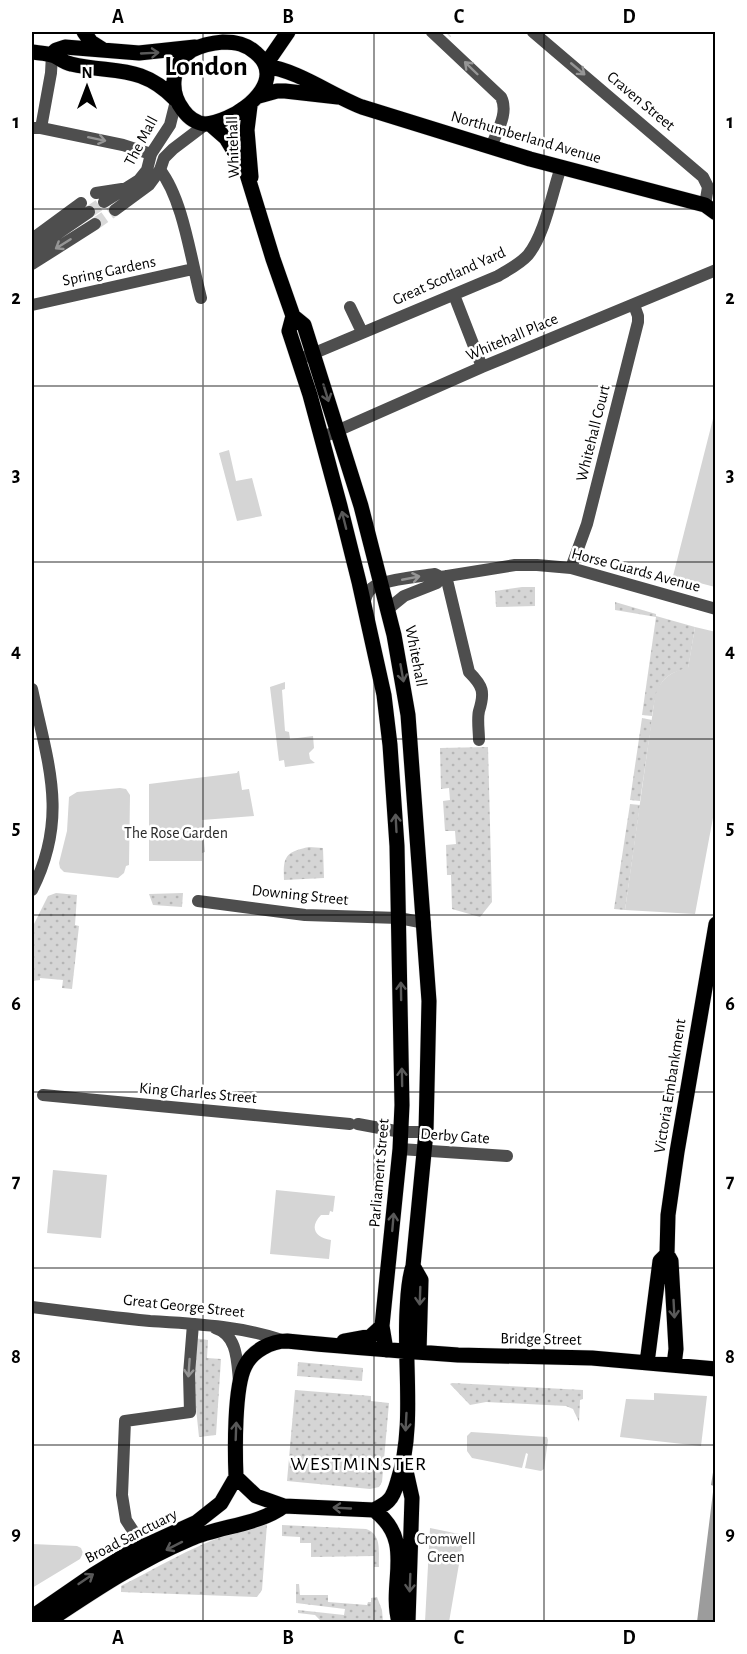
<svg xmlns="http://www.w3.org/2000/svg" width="747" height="1654" font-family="'Alegreya Sans',sans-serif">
<defs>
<pattern id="grass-dots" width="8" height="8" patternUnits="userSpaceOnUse" patternTransform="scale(1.5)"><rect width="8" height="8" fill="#d5d5d5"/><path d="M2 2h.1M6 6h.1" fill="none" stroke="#b5b5b5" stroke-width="1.8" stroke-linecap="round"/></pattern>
</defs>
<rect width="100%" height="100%" fill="#fff"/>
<path fill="url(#grass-dots)" d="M522 587H535V606L496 607 495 591Z
M615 602 656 614V616L695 627 688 669C659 672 656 692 652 716L642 715 656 617 615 610Z
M642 718 652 720 640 801 630 800Z
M488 747 492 902 480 917 452 909 451 875H447L446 845 456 844 455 831H445L443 801 450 800 449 788 441 789 440 748Z
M630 804 640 805 625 910 614 909Z
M309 847 323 848 324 878 284 880C283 857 285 852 309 847Z
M56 893 77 895 75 925 79 926 72 989 62 988 63 980 40 978V980L32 981V928L48 896Z
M183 893 182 907 153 905 149 894Z
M194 1338 208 1340 207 1358 221 1359 216 1435 199 1437 194 1389Z
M298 1362 363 1368 362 1381 297 1376Z
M452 1383 583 1390V1399L580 1400 579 1422 573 1409 566 1406 486 1402 470 1405 450 1384Z
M295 1390 371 1396V1401L389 1403 382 1482 379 1487 370 1489 287 1481Z
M267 1524 262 1590 257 1597 121 1592V1586C168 1562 214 1533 267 1524Z
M282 1525 366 1529C383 1535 378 1553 379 1567H374V1556L311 1557V1543H300V1537L282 1536Z
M296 1584H299L300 1595H328V1602L367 1605 368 1602H371V1598L377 1597 382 1610 383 1622H322L315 1615 298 1613V1610L344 1615 345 1609 296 1603Z"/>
<path fill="#d5d5d5" d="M715 411V587L673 576Z
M229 450 236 481 252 478 262 516 237 521 219 453Z
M695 627 716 632 715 807 695 914 625 910 655 696C660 679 671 671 688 668Z
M285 682V689L282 690 285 731 289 732 290 739 313 736 314 748 309 753 310 759 315 763 285 767 284 760 279 761 270 687Z
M238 771H239L242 790 249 789 254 816 202 820 205 852 202 853V861H149V784L237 773Z
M120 788 126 789 130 795 129 865 126 866 124 873 118 878 64 872 60 868 59 863 67 831 69 797 77 792Z
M53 1170 107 1175 101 1238 47 1233Z
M276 1190 335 1196 333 1212 330 1211 329 1215H321C309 1227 315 1238 331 1240L329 1259 270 1254Z
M654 1393 707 1396 701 1446 620 1437 626 1399 654 1400Z
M471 1432 547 1437 548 1440 544 1469 541 1471 525 1468 528 1454 526 1453 522 1468 472 1458 467 1451V1436Z
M430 1528 464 1535 449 1622H425Z
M32 1544 77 1546 81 1548 83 1553 80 1559 32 1588Z"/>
<path fill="#9c9c9c" d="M714 1466H715V1622H697L713 1492 714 1486 711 1485Z"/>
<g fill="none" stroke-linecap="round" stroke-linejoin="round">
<path stroke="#d9d9d9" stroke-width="12" stroke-dasharray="12 6" stroke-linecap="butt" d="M446 33 447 32"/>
<path stroke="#d9d9d9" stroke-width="12" stroke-dasharray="12 6" stroke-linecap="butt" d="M89 212 104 202
M95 224 115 210"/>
<g stroke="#dbdbdb" stroke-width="16">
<path id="primary" d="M84 32 91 42 102 49
M223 42C236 42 246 44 256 53 285 77 251 108 227 118 220 121 213 124 205 124 196 123 188 117 183 110 168 91 172 63 192 50 202 45 212 43 223 42Z
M32 52C39 53 48 53 55 56 60 59 65 63 71 64 114 74 141 64 175 99
M52 54 56 50 65 47 139 53 195 47
M266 64 288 32
M266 66C299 71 331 95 362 107L530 159 705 205 716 213
M259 96 277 91H285L338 97
M250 106 247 130 251 177
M210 124 226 138 246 171 273 259 293 316 289 331 310 395 340 506 359 582 384 695 390 745 397 846 402 1105 400 1149 382 1326 386 1350
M293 316 304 325 361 506 394 635 408 715 429 1001 426 1132 413 1266C408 1281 408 1295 407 1311 404 1365 415 1429 398 1480 396 1487 394 1495 389 1500 385 1505 379 1507 374 1510L284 1506 256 1496 236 1477C235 1452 234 1387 245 1366 252 1351 271 1341 287 1341 344 1347 401 1351 458 1355L592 1358 716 1369
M413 1266 421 1280 419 1352
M344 1341 371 1336 382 1326
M647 1363 660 1261 667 1254
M674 1365 676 1349 671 1261 667 1254 668 1215 677 1152 716 924
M404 1462 412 1498 408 1622
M374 1510C416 1542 388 1581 399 1622
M32 1617 93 1575 129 1553 197 1522 221 1503 236 1477
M47 1622C92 1592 138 1561 190 1539 219 1526 259 1525 284 1506"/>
</g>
<path stroke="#4e4e4e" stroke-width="12" d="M432 32 501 97C509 113 497 131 491 147
M533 32 703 177 708 187 705 205
M32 128H41L123 145 151 154
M41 128 51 73 52 54
M160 170C183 199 191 260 201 298
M454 295 482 367
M32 305 193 269
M350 307 362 332
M305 357 498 276C508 270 520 264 528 255 545 234 552 193 561 167
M321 438 482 367 716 270
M571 568 587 524 638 322V316L634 305
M446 576 469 672C483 686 485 692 479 711 477 719 479 731 479 740
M364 605C365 599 367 592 372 588 381 580 422 576 435 574L441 577 515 565H537L571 568 716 609
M388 609 404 596 437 583 441 577
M32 689C48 764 69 817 32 890
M198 901 305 915 399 918 425 923
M43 1095 350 1124
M358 1124 401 1132H426
M400 1149 507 1156
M143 1546 126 1520 122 1495 125 1421 190 1412 189 1374 193 1324"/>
<path stroke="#4e4e4e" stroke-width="12" d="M96 193 122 189
M104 202 139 180 147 170 151 154 170 125 176 101
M115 210 149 185 160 170 164 158 173 149 206 124
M32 239 81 203
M32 251 89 212
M32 264 95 224
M32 1307C71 1312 110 1317 150 1321 196 1324 241 1326 285 1341
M215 1328C238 1335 237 1362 239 1381"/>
<use href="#primary" stroke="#000" stroke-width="15"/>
</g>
<defs><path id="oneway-shaft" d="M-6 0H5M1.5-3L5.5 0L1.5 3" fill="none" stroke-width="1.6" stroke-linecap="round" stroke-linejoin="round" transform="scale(1.5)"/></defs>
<g stroke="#595959">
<use href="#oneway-shaft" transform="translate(150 53) rotate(-3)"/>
<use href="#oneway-shaft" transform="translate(326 393) rotate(73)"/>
<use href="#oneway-shaft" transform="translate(344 520) rotate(-104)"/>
<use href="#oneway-shaft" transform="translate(402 673) rotate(80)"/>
<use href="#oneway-shaft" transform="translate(396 823) rotate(-93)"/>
<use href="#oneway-shaft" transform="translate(401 991) rotate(-91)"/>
<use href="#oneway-shaft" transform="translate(402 1077) rotate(-91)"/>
<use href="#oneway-shaft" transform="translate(393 1222) rotate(-85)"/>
<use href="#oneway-shaft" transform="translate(420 1296) rotate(92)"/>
<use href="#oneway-shaft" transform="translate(674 1309) rotate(87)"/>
<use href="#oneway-shaft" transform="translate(406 1422) rotate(93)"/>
<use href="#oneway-shaft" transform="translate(236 1431) rotate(-88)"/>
<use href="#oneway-shaft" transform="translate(342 1508) rotate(-177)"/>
<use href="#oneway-shaft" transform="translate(174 1546) rotate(153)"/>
<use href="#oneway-shaft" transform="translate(86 1579) rotate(-34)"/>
<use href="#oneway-shaft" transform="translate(410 1583) rotate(92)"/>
</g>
<g stroke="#959595">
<use href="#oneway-shaft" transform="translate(471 68) rotate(-136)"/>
<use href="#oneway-shaft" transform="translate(578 69) rotate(40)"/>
<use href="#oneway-shaft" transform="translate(97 139) rotate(12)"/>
<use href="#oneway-shaft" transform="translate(63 244) rotate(148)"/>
<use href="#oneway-shaft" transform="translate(411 578) rotate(-11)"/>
<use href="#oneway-shaft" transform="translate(189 1368) rotate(94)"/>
</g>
<path fill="none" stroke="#000" stroke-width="1.5" stroke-opacity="0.55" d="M203 32V1622M374 32V1622M544 32V1622M32 209H716M32 386H716M32 562H716M32 739H716M32 915H716M32 1092H716M32 1268H716M32 1445H716"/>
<g text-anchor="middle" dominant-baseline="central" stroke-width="5" stroke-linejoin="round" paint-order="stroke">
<g font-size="16" fill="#000" stroke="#fff">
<text transform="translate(641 101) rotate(40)">Craven Street</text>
<text transform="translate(526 137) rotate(16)">Northumberland Avenue</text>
<text transform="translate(141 141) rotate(-62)">The Mall</text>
<text transform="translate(233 147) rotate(-92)">Whitehall</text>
<text transform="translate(109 271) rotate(-12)">Spring Gardens</text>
<text transform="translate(449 276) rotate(-24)">Great Scotland Yard</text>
<text transform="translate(512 337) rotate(-23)">Whitehall Place</text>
<text transform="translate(593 433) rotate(-76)">Whitehall Court</text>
<text transform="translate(636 570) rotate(15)">Horse Guards Avenue</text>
<text transform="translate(416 656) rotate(79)">Whitehall</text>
<text transform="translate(300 895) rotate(6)">Downing Street</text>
<text transform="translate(670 1086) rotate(-81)">Victoria Embankment</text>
<text transform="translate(198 1093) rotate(5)">King Charles Street</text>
<text transform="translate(455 1136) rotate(4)">Derby Gate</text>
<text transform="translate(379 1173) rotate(-85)">Parliament Street</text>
<text transform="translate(184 1306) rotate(6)">Great George Street</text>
<text transform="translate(541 1339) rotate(1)">Bridge Street</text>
<text transform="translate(131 1536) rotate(-27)">Broad Sanctuary</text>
</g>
<g font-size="16" fill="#2c2c2c" stroke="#fff">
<text x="176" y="833">The Rose Garden</text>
<text x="446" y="1539">Cromwell<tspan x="446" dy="18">Green</tspan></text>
</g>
<g font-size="20" letter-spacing="1.5" fill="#000" stroke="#fff">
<text x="359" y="1464">WESTMINSTER</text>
</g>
<g font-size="28" font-weight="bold" fill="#000" stroke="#fff">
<text x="206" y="67">London</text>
</g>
</g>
<rect width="747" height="1654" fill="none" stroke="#ffffff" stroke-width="66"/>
<g transform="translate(87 87)" stroke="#ffffff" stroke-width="4.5" paint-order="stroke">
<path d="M0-4.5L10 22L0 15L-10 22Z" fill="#000000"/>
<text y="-9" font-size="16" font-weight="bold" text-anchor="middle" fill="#000000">N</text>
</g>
<rect x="33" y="33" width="681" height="1588" fill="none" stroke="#000" stroke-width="2"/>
<g font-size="20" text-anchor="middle" font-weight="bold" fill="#000">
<text x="118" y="23">A</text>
<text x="288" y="23">B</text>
<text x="459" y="23">C</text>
<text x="629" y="23">D</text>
<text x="16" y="128">1</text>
<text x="730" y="128">1</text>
<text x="16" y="304">2</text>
<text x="730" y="304">2</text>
<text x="16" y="481">3</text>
<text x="730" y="481">3</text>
<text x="16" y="657">4</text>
<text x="730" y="657">4</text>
<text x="16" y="834">5</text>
<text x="730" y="834">5</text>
<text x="16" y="1010">6</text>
<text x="730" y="1010">6</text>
<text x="16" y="1187">7</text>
<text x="730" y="1187">7</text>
<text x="16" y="1363">8</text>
<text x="730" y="1363">8</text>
<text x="16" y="1540">9</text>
<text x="730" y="1540">9</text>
<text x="118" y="1644">A</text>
<text x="288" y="1644">B</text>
<text x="459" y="1644">C</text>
<text x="629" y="1644">D</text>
</g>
</svg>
